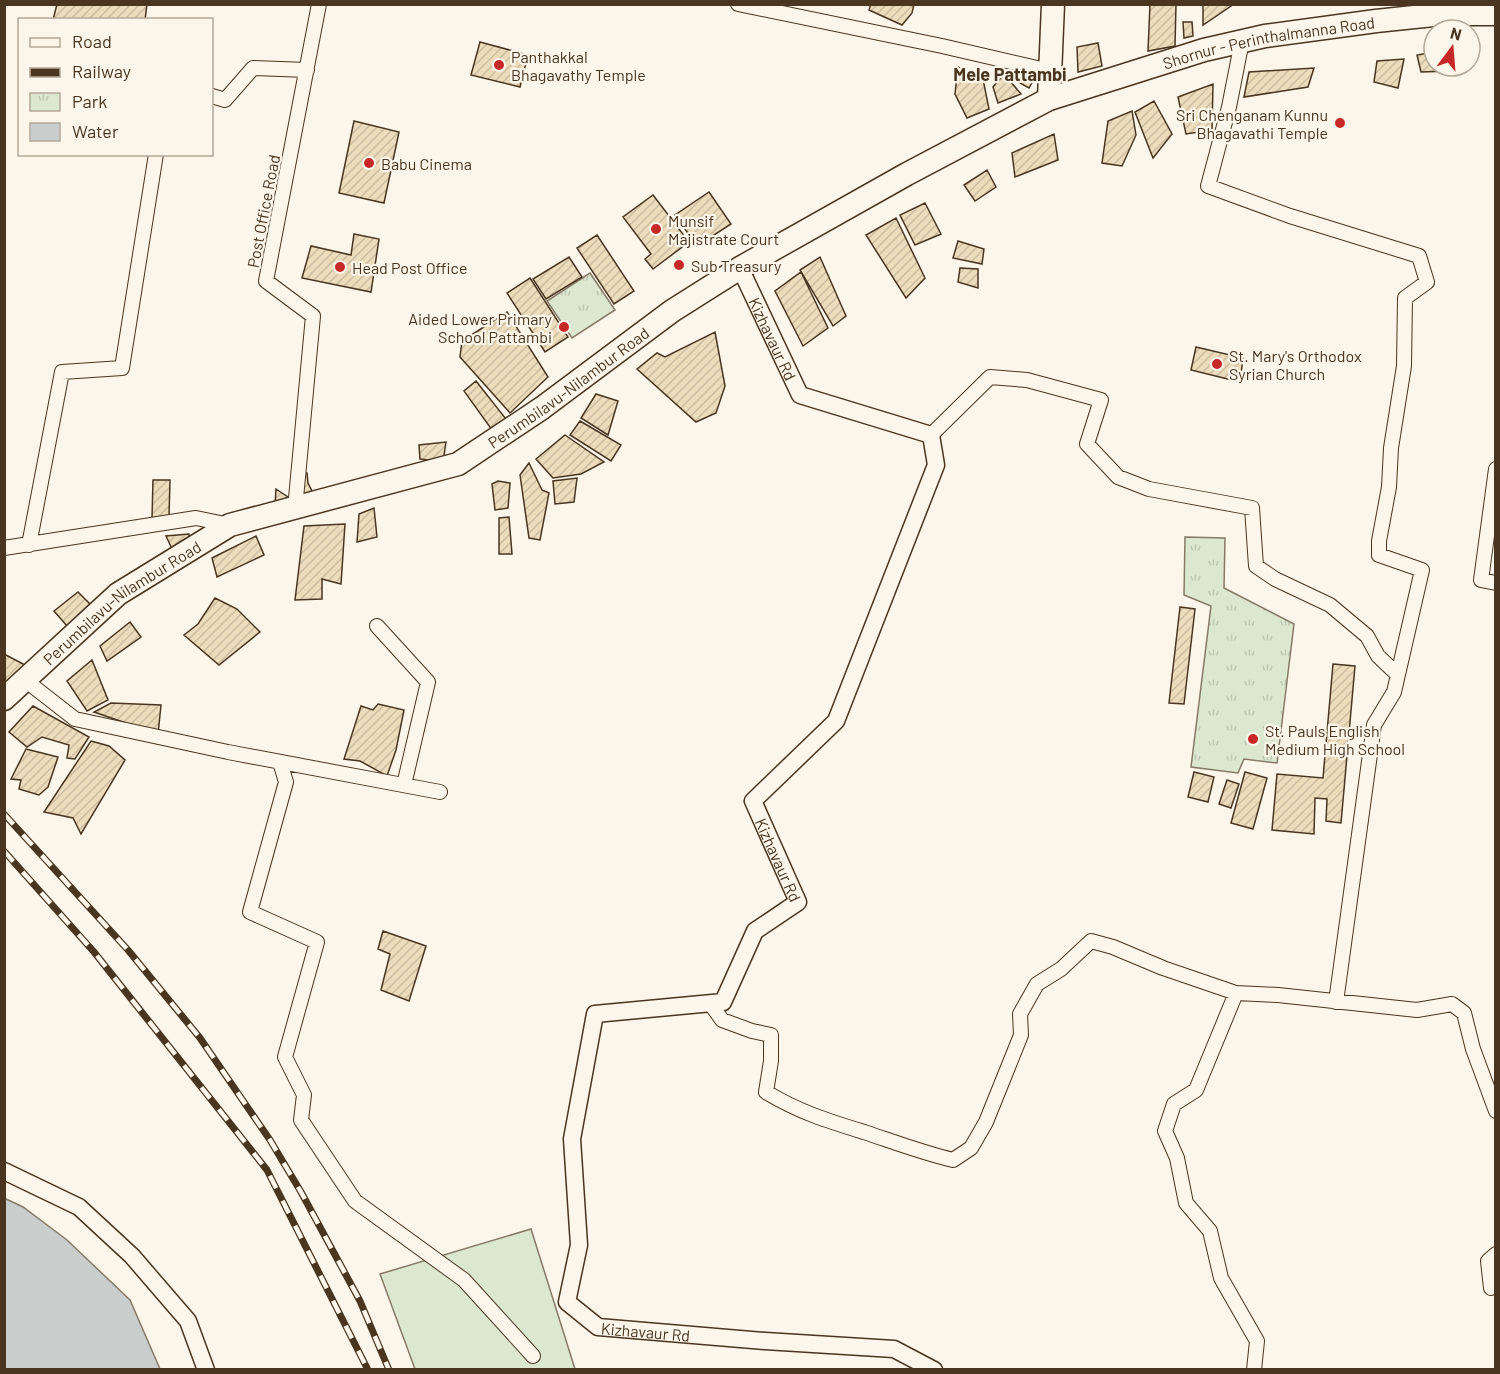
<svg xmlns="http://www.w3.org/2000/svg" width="1500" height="1374" font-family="Barlow,sans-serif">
<defs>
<pattern id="park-tufts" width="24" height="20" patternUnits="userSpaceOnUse" patternTransform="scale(1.5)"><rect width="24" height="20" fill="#dce7d0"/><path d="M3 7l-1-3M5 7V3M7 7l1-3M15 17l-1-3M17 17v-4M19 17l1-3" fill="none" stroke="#bec7b2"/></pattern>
<pattern id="building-hatch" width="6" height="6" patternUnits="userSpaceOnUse" patternTransform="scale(1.5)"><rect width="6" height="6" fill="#ecdcbc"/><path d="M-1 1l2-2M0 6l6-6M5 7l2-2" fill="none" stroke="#ccbda1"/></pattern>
</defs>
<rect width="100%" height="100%" fill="#fbf6e9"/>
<path fill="#dce7d0" stroke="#887966" stroke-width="1.5" d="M531 1229 575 1369H415L380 1274Z"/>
<path fill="url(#park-tufts)" stroke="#887966" stroke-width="1.5" d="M590 273 615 310 572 338 547 301Z
M1185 537 1225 538 1224 588 1294 624 1277 763 1244 759 1238 773 1191 767 1211 606 1184 595Z"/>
<path fill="#c9cecd" stroke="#887966" stroke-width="1.5" d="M4 1198 23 1207 67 1240 130 1300 160 1369H5Z"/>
<path fill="url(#building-hatch)" stroke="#4a3520" stroke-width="1.5" d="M57 4H147L145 20H53Z
M871 4H914L912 13 902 25 869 10Z
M1150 4H1176L1175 46 1148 51Z
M1203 4H1234L1203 25Z
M1183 22H1192L1193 36 1184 38Z
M480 42 528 55 520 87 471 75Z
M1098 43 1102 66 1078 72 1077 47Z
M1434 52V66H1451V71L1421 72 1417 55Z
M1404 59 1398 88 1374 82 1377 61Z
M958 67 983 79 989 109 967 118 955 94Z
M1314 68 1308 87 1244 97 1249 72Z
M1022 70 1038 72 1029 88 1018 82Z
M1004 74 1021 94 998 103 993 87Z
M1213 84 1212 130 1186 134 1178 97Z
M1154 101 1172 134 1153 158 1135 112Z
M1132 111 1136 135 1122 166 1102 163 1108 121Z
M354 121 399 132 384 203 339 193Z
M1054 134 1058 160 1015 177 1012 153Z
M987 170 996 187 975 201 964 185Z
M709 192 731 224 697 246 675 215Z
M653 195 689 242 653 269 645 259 651 254 623 217Z
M925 203 941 234 915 245 900 215Z
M896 218 925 278 906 298 866 235Z
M354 234 379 239 371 292 302 278 311 246 351 255Z
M597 235 634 291 614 304 577 248Z
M958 241 984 249 982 264 953 258Z
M569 257 582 277 546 299 533 279Z
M820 257 846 316 833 326 800 270Z
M960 268 978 269V288L958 282Z
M801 272 828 328 803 346 775 291Z
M530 278 568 337 545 352 507 293Z
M507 312 548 377 510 413 460 357 462 341Z
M715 332 725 386 716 413 696 422 637 369 657 353 665 357Z
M1196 347 1243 358 1240 382 1191 370Z
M476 381 506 419 492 430 464 391Z
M596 394 618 401 608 435 581 418Z
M580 421 621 445 611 461 570 435Z
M565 435 604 462 581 474 553 478 536 459Z
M446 442 443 462 420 459 419 445Z
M529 463 542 490 549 493 540 540 529 538 520 475Z
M302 473H307L308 483 313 493 299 495Z
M577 478 574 502 555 504 553 481Z
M153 480H170L169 516 152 518Z
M498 481 510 483 508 508 495 510 492 484Z
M276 489 291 499 275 505Z
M374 508 377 537 357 542 359 514Z
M509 517 512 554H499V518Z
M345 524 341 584 322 579V599L295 600 304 526Z
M189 534 190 545 174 553 166 536Z
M256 536 264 555 217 577 212 558Z
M78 592 91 605 67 626 54 611Z
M215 598 237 609 260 632 219 665 184 635 198 624Z
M1180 607 1195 609 1184 704 1169 703Z
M130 622 141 637 107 661 100 646Z
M4 654 25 665 4 685Z
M92 660 108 700 87 711 67 681Z
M1333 664 1355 666 1341 823 1326 821 1327 799 1315 798 1314 834 1272 830 1277 774 1323 778Z
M111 703 161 705 158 734 94 712Z
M378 704 404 710 396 750 387 776 360 761 344 759 361 706 373 710Z
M33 706 89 737 75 759 67 758 69 745 42 737 27 747 9 732Z
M91 741 109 746 125 760 81 834 73 818 44 812Z
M26 749 58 757 48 787 39 795 19 789 21 780 11 779Z
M1194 772 1214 777 1208 802 1188 797Z
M1245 772 1267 778 1253 829 1231 823Z
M1227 780 1239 784 1231 808 1219 804Z
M383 931 426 946 409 1001 381 990 390 954 378 949Z"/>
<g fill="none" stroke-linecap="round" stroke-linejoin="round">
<g stroke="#4a3520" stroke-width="16">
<path id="minor" d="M738 4 942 46 1050 71
M1242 41 1229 107 1208 186 1290 216 1419 256 1427 282 1405 298 1404 366 1391 448 1389 487 1379 541V555L1422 570 1394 692 1374 725 1336 1002
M212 96 225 100 253 68 307 70
M931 435 990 377 1027 380 1101 400 1087 444 1118 477 1149 489 1252 508 1256 566 1275 579 1330 605 1367 636 1378 656 1398 675
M1496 469 1481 580 1496 583
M295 509 313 316 266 281 319 4
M29 545 62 372 122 368 156 154
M4 548 196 518 230 525
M377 626 428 682 404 785
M25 680 75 719 228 752 440 792
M280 762 286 782 250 912 317 942 285 1057 304 1095 301 1120 355 1201 464 1280 533 1356
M1236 993 1196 1090 1174 1104 1165 1131 1177 1158 1186 1203 1210 1231 1221 1278 1257 1341 1254 1370
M710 1003 722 1020 752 1031 771 1035V1061L766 1092C799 1112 828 1121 864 1132 894 1142 923 1153 953 1160L971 1148 986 1122 1021 1035 1020 1014 1037 984 1061 969 1091 941 1113 947 1163 968 1236 993 1278 995 1417 1010 1452 1004 1464 1013 1473 1049 1496 1111
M1491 1288 1488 1261 1496 1254"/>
</g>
<g stroke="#4a3520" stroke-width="19">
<g id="tertiary">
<path id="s1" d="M740 268 800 395 931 435 936 465 836 721 753 801 798 902 755 931 723 1002 595 1014 572 1139 579 1245 567 1302 598 1327 765 1341 894 1349 934 1370"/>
<path d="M4 1171 79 1207 132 1256 188 1321 206 1370"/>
</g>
</g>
<g stroke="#4a3520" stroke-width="25">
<g id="primary">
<path d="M1049 99 1053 4"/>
<path id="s2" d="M4 699 118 594 230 525 458 464 542 408 672 311 740 268 907 174 1049 99 1204 50 1265 36 1376 21 1443 14H1496"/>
</g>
</g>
<use href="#minor" stroke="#fbf6e9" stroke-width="14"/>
<use href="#tertiary" stroke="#fbf6e9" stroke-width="16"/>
<use href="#primary" stroke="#fbf6e9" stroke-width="22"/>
<g stroke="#4a3520" stroke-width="7">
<path id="rail" d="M4 814 128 950 200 1038 270 1140 301 1192 360 1301 389 1370
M4 851 94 952 267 1170 368 1370"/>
</g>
<use href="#rail" stroke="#fbf6e9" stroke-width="4.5" stroke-dasharray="14" stroke-linecap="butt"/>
</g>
<g fill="#c62828" stroke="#fbf6e9" stroke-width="2">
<circle cx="499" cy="65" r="6"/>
<circle cx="1340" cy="123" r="6"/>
<circle cx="369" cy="163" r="6"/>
<circle cx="656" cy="229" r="6"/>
<circle cx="679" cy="265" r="6"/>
<circle cx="340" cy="267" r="6"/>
<circle cx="564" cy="327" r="6"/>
<circle cx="1217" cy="364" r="6"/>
<circle cx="1253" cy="739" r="6"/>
</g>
<g text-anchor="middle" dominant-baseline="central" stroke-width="4.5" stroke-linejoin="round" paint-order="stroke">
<g font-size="16" fill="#4a3520" stroke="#fbf6e9">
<text stroke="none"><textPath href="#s2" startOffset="1446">Shornur - Perinthalmanna Road</textPath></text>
<text transform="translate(263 211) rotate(-79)">Post Office Road</text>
<text stroke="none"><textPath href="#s1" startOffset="78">Kizhavaur Rd</textPath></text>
<text stroke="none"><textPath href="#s2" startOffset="657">Perumbilavu-Nilambur Road</textPath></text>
<text stroke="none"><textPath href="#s2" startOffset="153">Perumbilavu-Nilambur Road</textPath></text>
<text stroke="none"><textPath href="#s1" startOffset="762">Kizhavaur Rd</textPath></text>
<text stroke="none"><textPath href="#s1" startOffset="1446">Kizhavaur Rd</textPath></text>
</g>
<g font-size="16" fill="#4a3520" stroke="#fbf6e9" text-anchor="start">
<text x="511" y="56">Panthakkal<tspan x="511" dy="18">Bhagavathy Temple</tspan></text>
<text x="1328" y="114" text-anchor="end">Sri Chenganam Kunnu<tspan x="1328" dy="18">Bhagavathi Temple</tspan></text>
<text x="381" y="163">Babu Cinema</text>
<text x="668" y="220">Munsif<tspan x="668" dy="18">Majistrate Court</tspan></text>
<text x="691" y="265">Sub Treasury</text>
<text x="352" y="267">Head Post Office</text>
<text x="552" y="318" text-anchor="end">Aided Lower Primary<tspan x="552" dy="18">School Pattambi</tspan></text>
<text x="1229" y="355">St. Mary's Orthodox<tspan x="1229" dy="18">Syrian Church</tspan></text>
<text x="1265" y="730">St. Pauls English<tspan x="1265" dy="18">Medium High School</tspan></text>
</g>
<g font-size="18" font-weight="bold" fill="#4a3520" stroke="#fbf6e9">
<text x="1010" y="74">Mele Pattambi</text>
</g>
</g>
<rect width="1500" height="1374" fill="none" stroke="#4a3520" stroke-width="12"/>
<rect x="18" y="18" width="195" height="138" fill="#fbf6e9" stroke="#b4a999" stroke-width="1.5"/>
<rect x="30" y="38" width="30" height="9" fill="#fbf6e9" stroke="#b4a999" stroke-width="1.5"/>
<text x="72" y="48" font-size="18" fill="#4a3520">Road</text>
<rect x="30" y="68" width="30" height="9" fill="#4a3520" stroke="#b4a999" stroke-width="1.5"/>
<text x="72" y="78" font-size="18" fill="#4a3520">Railway</text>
<rect x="30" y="93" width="30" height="18" fill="url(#park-tufts)" stroke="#b4a999" stroke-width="1.5"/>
<text x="72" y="108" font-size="18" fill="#4a3520">Park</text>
<rect x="30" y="123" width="30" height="18" fill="#c9cecd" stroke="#b4a999" stroke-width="1.5"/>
<text x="72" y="138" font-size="18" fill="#4a3520">Water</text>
<g transform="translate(1452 48) rotate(16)"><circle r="28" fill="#fbf6e9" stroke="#b4a999" stroke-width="1.5"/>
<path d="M0-4.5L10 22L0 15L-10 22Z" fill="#c62828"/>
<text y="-9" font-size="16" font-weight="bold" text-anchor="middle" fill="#4a3520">N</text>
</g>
</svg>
